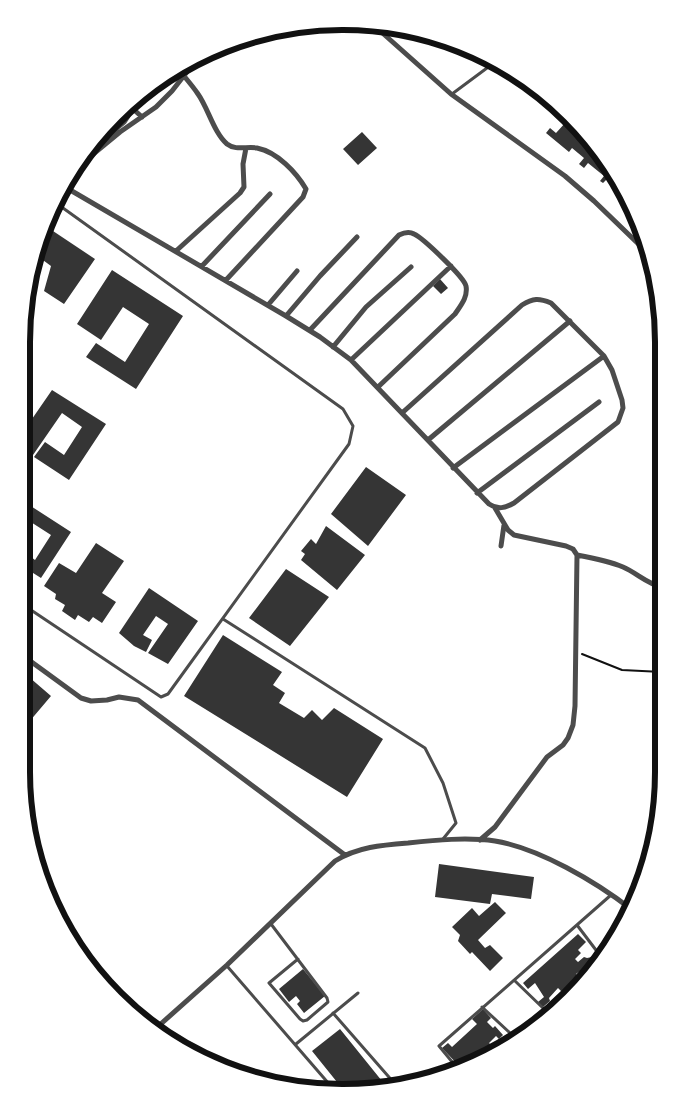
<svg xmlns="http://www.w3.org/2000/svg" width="685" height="1114" font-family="Bitter,serif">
<rect width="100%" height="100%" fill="#fff"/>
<path fill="#353535" d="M562 114 610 170 609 177 603 183 600 181 604 176 588 163 584 168 579 164 584 158 572 148 569 152 546 133 550 128 556 133 566 122 559 117Z
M362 132 377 148 358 165 343 149Z
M44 225 95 259 64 304 44 291 51 266 36 255Z
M112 270 183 316 136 389 86 357 96 343 125 362 149 324 123 307 101 340 77 324Z
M440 279 448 288 441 294 433 286Z
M25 296 35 303 24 319V301Z
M52 390 106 424 69 480 34 457 45 442 64 455 82 427 62 413 33 455 23 448V432Z
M366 467 406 495 368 546 331 514Z
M23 501 71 532 41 578 22 566V561L27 554 35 560 51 535 23 517Z
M326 526 365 555 337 590 301 560 305 554 301 551 311 539 316 544Z
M96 543 124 561 102 593 116 602 102 623 93 617 89 622 78 615 75 620 62 611 65 605 55 599 56 594 44 586 59 563 76 573Z
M286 569 329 597 290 646 249 618Z
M149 588 198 621 168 664 148 653 168 624 156 616 143 635 152 640 146 652 134 646 119 633Z
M223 635 282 672 273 685 285 693 279 703 304 718 312 710 322 720 334 708 383 739 347 797 184 696Z
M22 671 51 696 29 722 22 716Z
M439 864 534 877 531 899 492 894 490 904 435 897Z
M495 902 506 913 478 940 485 948 490 945 503 958 490 971 472 952 470 954 458 941 460 935 452 927 472 908 479 916Z
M578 934 586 942 578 950 581 953 575 959 578 962 584 957 587 958 592 957 597 962 591 967 587 966 576 974 579 977 562 992 558 988 549 998 550 1001 543 1007 538 1002 544 997 535 983 528 989 523 983Z
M303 969 325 996 304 1013 297 1004 300 1001 296 996 289 1002 279 989Z
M483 1009 491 1018 487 1022 493 1028 495 1026 503 1035 499 1039 496 1036 489 1043 494 1048 488 1053 480 1058 476 1054 469 1060 471 1062 461 1068 442 1048 448 1043 452 1047 477 1024 472 1019Z
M340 1029 386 1086 345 1092 312 1051Z"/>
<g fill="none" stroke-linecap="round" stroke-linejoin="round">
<path stroke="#111" stroke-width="2" d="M582 654 622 670 662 672"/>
<path stroke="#4c4c4c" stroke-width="3" d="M452 94 491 65
M22 604 161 697 168 694 349 444 353 426 343 409 56 203
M223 619 425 748 443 783 456 823 443 839
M271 924 327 998 328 1002 307 1020 303 1021 300 1019 269 983 298 959
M577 925 602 958
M227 966 336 1092
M514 980 544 1009H550L579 985
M482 1007 510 1033 512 1039 506 1044
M333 1013 395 1084
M296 1044 358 993
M458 1069 439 1046 611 895"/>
<path stroke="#4c4c4c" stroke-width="5" d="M378 29 451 94 565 176 594 201 652 257
M184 76C189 82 194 88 198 94 208 108 214 133 227 144 236 151 247 146 257 148 277 152 296 172 306 189L303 197 226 280
M132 108 142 117
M82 157 124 122 128 116 129 111
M75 169 120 132 156 107 172 91 197 59
M65 187 286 316 320 337 351 360
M176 251 240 193 244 187 243 164 246 148
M202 266 270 194
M268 305 297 271
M286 316 320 276 357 237
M310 330 399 235C403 233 409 231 414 234 423 238 464 277 466 286 468 297 461 305 455 314L378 387
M333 347 366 307 411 267
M402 413 522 305C533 298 539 298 551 303L604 356 612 370 622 400 623 408 618 422 514 503C505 508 498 510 489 504L351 360 451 266
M428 440 570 321
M453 468 604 356
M477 493 599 402
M501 546 504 525
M577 555C593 558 609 561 623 567 637 573 647 584 662 587
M22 655 81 698 91 701 107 700 119 697 138 700 345 855
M480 840 495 827 547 757 563 745 568 738 573 725 575 706 577 555 573 549 566 546 514 535 508 530 495 508
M154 1030 227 965 335 861C357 847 382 845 408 843 436 840 467 837 495 841 539 848 596 882 631 909"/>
</g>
<path d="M0 0H685V1114H0ZM342 30H343A312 312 0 0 1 655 342V772A312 312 0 0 1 343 1084H342A312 312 0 0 1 30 772V342A312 312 0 0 1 342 30Z" fill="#fff" fill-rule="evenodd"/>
<path fill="none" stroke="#111" stroke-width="6" d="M342 30H343A312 312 0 0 1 655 342V772A312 312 0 0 1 343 1084H342A312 312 0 0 1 30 772V342A312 312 0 0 1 342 30Z"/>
</svg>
